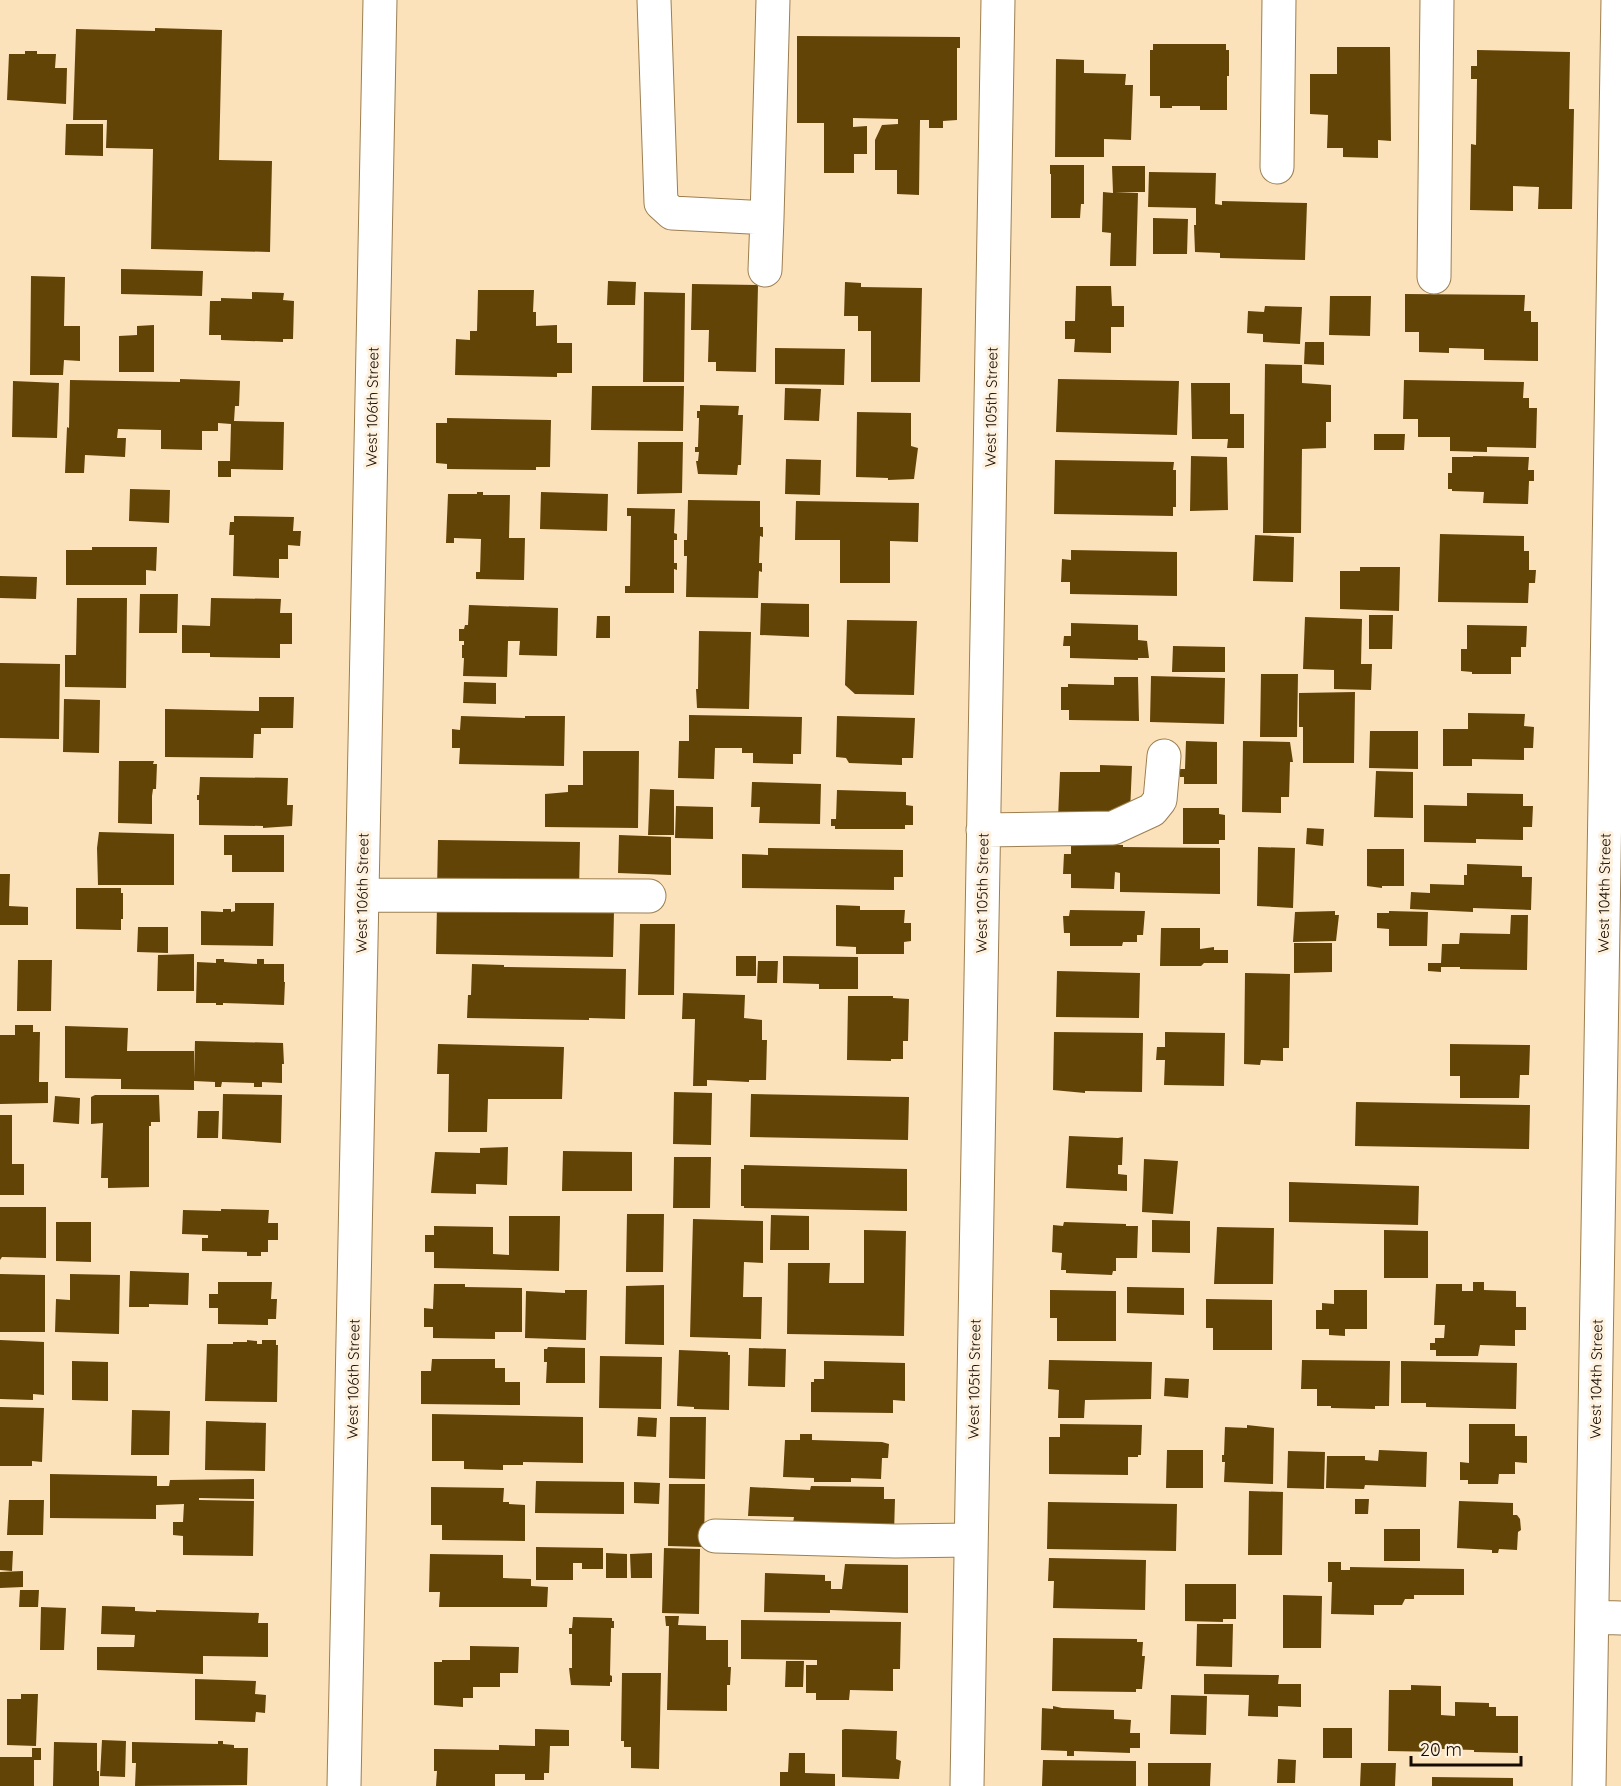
<svg xmlns="http://www.w3.org/2000/svg" width="1621" height="1786" font-family="Quicksand,sans-serif">
<rect width="100%" height="100%" fill="#fce2ba"/>
<path fill="#624407" d="M155 28 222 30 219 160 272 161 270 252 151 249 153 149 106 148 107 120H73L76 29 155 31Z
M797 36 960 37V48H957V120L943 121V128H929V120H920L919 195 897 194V170H875V140L882 125 898 124V119L853 118V127L867 126V154H854V173H824V123H797Z
M1153 44H1226V50H1229V76H1227V110H1200V106H1172V108H1160V96H1150V50H1153Z
M1337 47H1390L1391 141 1378 140V158L1343 157V148H1327L1328 115 1310 114V74H1337Z
M1477 50 1570 52 1569 109H1574L1572 209H1538L1539 187 1513 186V211L1470 210 1471 144 1476 145 1477 79H1471V66H1477Z
M25 51H37V54H56L55 68H67L66 104 7 100 9 54H25Z
M1056 59 1084 60V73L1126 74 1125 85H1133L1131 140 1104 139V157H1055Z
M66 124H103V156L65 155Z
M1050 165H1084V204H1081L1080 218H1051V174H1050Z
M1112 166H1145V192H1115L1138 193 1136 266H1110L1111 233 1102 232 1103 192 1113 193Z
M1149 172 1216 173 1215 204 1222 205V201L1307 203 1305 260 1220 258V253L1195 252 1194 225H1196V208L1148 207Z
M1153 218 1188 219 1187 254H1153Z
M121 269 203 271 202 296 121 294Z
M31 276 65 277 64 326H80V361L64 360 63 375H30Z
M608 281 636 282 635 305H607Z
M845 282 861 283V287L922 288 920 382H871V331H858V316H844Z
M692 284 758 285 756 372 716 371V362H708L709 330H691Z
M1076 286H1111L1112 306H1124V327H1111V353L1074 352 1075 339H1065V321H1075Z
M478 290H534L533 312H536V326L557 325V343H572V373H557V377L455 375 456 339 470 340V331H477Z
M252 292 284 293 283 300 294 301 293 339H283V342L221 340V335H209L210 301H221V298L252 299Z
M644 292 685 293 684 382H643Z
M1405 294 1525 295 1524 311H1531V322H1538V361L1484 360V349L1449 348V353L1419 352V332H1405Z
M1330 296H1371L1370 336 1329 335Z
M1265 306 1302 307 1300 344 1263 342V334L1247 333 1248 311 1264 312Z
M154 325V372H119V336L137 335V326Z
M1305 342H1324V365L1304 364Z
M775 348 845 349 844 385 775 384Z
M1265 364 1302 365V383L1331 385V422H1326V448L1302 449 1301 533H1263Z
M180 379 240 381 239 406H235L234 421 284 422 283 470 231 469V477H218V461H230L231 424 218 423V431H202V450L161 449V430L118 429 117 438H126L125 457 85 455 84 473H65L67 427 69 428 70 380 180 382Z
M1058 379 1179 381 1177 435 1056 432Z
M1404 380 1524 382 1523 398H1529V408H1537L1536 448 1487 447V452L1450 451V437H1418V419H1403Z
M13 381 59 383 57 438 12 437Z
M1191 383H1230V414H1244V448H1227L1228 439H1192Z
M592 386H684L683 431 591 430Z
M785 388 821 389 819 421 784 420Z
M700 405 739 406 738 415H743L741 465H738L737 475 698 474 696 461H698L699 452H695V447H698L699 418H697V411H700Z
M857 412 911 413V446L918 448 914 479 888 480V478L856 477Z
M447 418 551 420 550 467H536V470L447 469V464L436 463V423H447Z
M1374 434H1405L1404 450H1374Z
M638 442H683L682 493 637 494Z
M1191 456 1227 457 1228 510 1190 511Z
M1473 456 1529 457 1528 470H1534V481H1529L1528 504 1483 503 1484 492 1452 491V489H1448V473H1452V457H1473Z
M786 459 821 460 820 495 785 494Z
M1055 460 1174 462 1173 470H1176V507H1173V516L1054 514Z
M130 489 170 490 169 523 129 521Z
M477 492H483V495H510L509 538H525L524 580 476 579V572H480L481 539 454 538V543H446L448 494H477Z
M541 492 608 494 607 531 540 529Z
M688 500 760 501V527H763V537L760 536 759 563H762V572L759 571 758 598 686 597 687 556H684V540H687Z
M796 501 919 503 918 542 890 541V583H840V540H795Z
M627 508 675 509 674 533 677 534V540H674V563H677V570L674 569V593H625V586H630L631 516H627Z
M234 516 294 517 293 531H301L300 546 288 545V559H279V578L233 576 234 535H229L230 522H234Z
M1440 534 1524 536V551H1529V570H1536L1535 583H1529L1528 603 1438 602Z
M1255 535 1294 537 1293 582 1253 581Z
M92 547H157L156 571 146 570V585H66V550H92Z
M1071 550 1177 552V596L1070 594V582H1061L1062 559 1071 560Z
M1360 567H1400L1399 611 1340 609V571H1360Z
M0 576 37 577 36 599 0 598Z
M140 594H178L177 633H139Z
M77 598H127L126 688 65 687V655H76Z
M211 598 281 599 280 613H292V644H280V658L210 657V653H182V625L210 626Z
M761 603 809 604V637L760 635Z
M469 605 558 608 557 656 519 655 520 641H508L507 677 463 676 464 658H462V645H464V641H459V629H464L465 625H468Z
M1369 615H1393L1392 649H1369Z
M597 616H610V638H596Z
M1305 617 1362 619 1361 664H1372L1371 690 1334 689V670L1303 669Z
M847 620 917 621 914 695 855 694 845 685Z
M1071 623 1138 625V640L1147 641 1149 658H1138V660L1070 658V646H1063L1064 636H1071Z
M1467 625 1527 626 1526 647H1521V657H1511V674H1472V672L1461 671V649H1467Z
M699 631 751 632 749 709 697 708 696 689H698Z
M1173 646 1225 647V672H1172Z
M0 663 60 664 59 739 0 738Z
M1261 674H1298L1297 737H1260Z
M1151 676 1225 678 1224 724 1150 722Z
M1114 677H1138L1139 721 1069 720V710H1061V687H1068V684L1114 685Z
M464 682 496 683V704L463 703Z
M1355 692 1354 763H1303V727H1299V693Z
M259 697H294L293 728H261V734H254L253 758 165 757V709L259 711Z
M64 699 100 700 99 753 63 752Z
M1468 713 1525 714 1524 726 1534 727 1533 748H1524V760L1472 759V766H1443V729H1468Z
M689 715 802 717 801 754H793V764L753 763V753H742V748H715L714 779 678 778 679 741H689Z
M461 716 525 718V716H565L564 766 459 764 460 748H452V729L460 730Z
M837 716 915 718 913 758H902V765L849 763 846 758 836 757Z
M1370 731H1418V769L1369 768Z
M1186 741 1217 742V784H1184V777H1180V769H1185Z
M1243 741 1290 742 1293 762H1290L1289 797H1281V813L1242 812Z
M583 751H639L638 828 545 827V794L568 792V785H583Z
M119 761H154L153 764H157L156 789H153L152 796V824L118 823Z
M1100 765 1132 766 1130 812 1058 818 1060 772H1100Z
M1376 771 1413 772V818L1374 817Z
M200 777 288 778 287 805H293L292 826 263 828V826L199 825V800H197V795H199Z
M752 782 821 784 820 824 759 823 760 807H751Z
M650 789 674 790V835H648Z
M837 790 906 792V805L913 806V825H905V829H835V826H831V819H836Z
M1467 793 1523 794V806H1533L1532 827H1523V840L1476 839V843L1424 842V805L1467 806Z
M676 806 713 807V839L675 838Z
M1183 808H1219V814L1225 815V840H1219V844H1183Z
M1307 828 1324 829 1323 846 1306 844Z
M99 832 174 834V885H98L97 848Z
M224 835H284V872H232V855H224Z
M619 835 671 837V875L618 873Z
M438 840 580 842 579 891 437 889Z
M1071 844 1123 845V847L1220 848V894L1120 892V873L1115 872 1114 889 1071 888V874H1063L1064 854H1071Z
M1258 847 1295 848 1293 908 1257 906Z
M768 848 903 850V877H894V890L742 888V854L768 855Z
M1367 849H1404V886H1382V888L1367 886Z
M1467 864 1522 866V877H1532L1531 910 1473 908V912L1410 909 1411 892 1430 893V884L1464 885V875H1467Z
M0 874H10L9 906 28 907V925H0Z
M76 888H121V893H123V919H121V930L76 929Z
M235 903H274L273 946 201 945V911L223 912V909H231V912L235 911Z
M437 905 614 911 613 957 436 954Z
M836 905 860 906V910H905L904 923H911V941L904 942V954H856V947L836 946Z
M1070 910 1145 911 1143 935H1137V942H1123L1122 946H1070V933H1064L1063 916H1069Z
M1335 911V915H1339L1336 941 1293 942 1295 912Z
M1389 911 1428 912 1427 946H1389V929L1377 928V913H1389Z
M1511 915H1528L1527 970 1460 969V967H1441V972L1428 971V963H1441L1442 944H1459L1460 933 1510 934Z
M640 924H675L674 995H638Z
M138 927H168V953L137 952Z
M1161 928H1200V949L1214 947V950H1228V963H1204L1201 966H1160Z
M1294 943H1332V972L1294 973Z
M194 954V991H157L158 955Z
M736 956H756V976H736Z
M783 956 858 957V989H819V984L783 983Z
M216 959H224V962L257 964V959H264V964H284V982H285L284 1005 223 1003V1005H216V1003H196L197 962 216 963Z
M18 960H52L51 1011H17Z
M758 961H778L777 983H757Z
M472 964 504 965V967L626 969 625 1019 589 1018V1020L467 1018 468 995H471Z
M1057 971 1140 973 1139 1018 1056 1017Z
M1245 973 1290 974 1289 1048H1283V1061L1261 1060 1260 1065 1244 1064Z
M683 993 745 995 744 1018 762 1020V1040H767L766 1080H749V1082L707 1080V1086H693L695 1019H682Z
M848 996H893V998L909 999 908 1041H903V1059H891V1061L847 1060Z
M15 1025H33V1032H40L39 1082H48V1103L0 1104V1035H15Z
M65 1026 128 1028 127 1051H194V1078L195 1041 283 1043 284 1064H282V1083L262 1082V1087H254V1083L222 1082 221 1087H215V1082L194 1081V1090L121 1089V1079L65 1078Z
M1054 1032 1143 1033 1142 1092 1085 1091V1093L1053 1090Z
M1165 1032 1225 1033 1224 1086 1164 1085 1165 1060H1156L1157 1047H1165Z
M438 1044 564 1047 562 1099H488L487 1132H448L449 1074H437Z
M1450 1044 1530 1045 1529 1075H1520L1519 1098H1460V1076H1450Z
M674 1092 712 1093 711 1145 673 1144Z
M223 1094 282 1095 281 1143 222 1139Z
M751 1094 909 1097 908 1140 750 1137Z
M95 1095H159L160 1122H151V1126H149V1187L108 1188V1178H101L103 1123 91 1124V1097Z
M55 1096 80 1098 79 1124 53 1122Z
M1356 1102 1530 1105 1529 1149 1355 1146Z
M198 1111H219L218 1138H197Z
M0 1115H12V1164H24V1195H0Z
M1069 1136 1118 1138 1123 1137 1122 1165H1118V1174L1127 1175V1191L1066 1188Z
M508 1147 507 1185 476 1184V1194L431 1193 435 1152 480 1153V1148Z
M563 1151 632 1152V1191H562Z
M674 1157H711L710 1208H673Z
M1144 1159 1178 1161 1173 1214 1142 1212Z
M744 1165 907 1169V1211L744 1208V1206H741V1169H744Z
M1289 1182 1419 1186 1418 1225 1289 1222Z
M0 1207H46V1258L2 1257 0 1260Z
M221 1209 269 1210 268 1223H278V1240H268V1252H261V1256H247V1252L202 1251V1238H208V1235L182 1234 183 1210 221 1211Z
M627 1214H664L663 1272H626Z
M771 1215 809 1216V1250H770Z
M509 1216H560L559 1271 434 1268V1252H425V1235H434V1226L493 1227V1254L509 1255Z
M693 1219 763 1221V1263L744 1262 743 1297H762L761 1339 690 1337Z
M1152 1220 1190 1221V1253L1152 1252Z
M56 1222H91V1262L56 1261Z
M1064 1222 1126 1224V1226H1138L1137 1258H1116V1271H1113L1112 1275 1066 1273V1270H1061L1062 1253 1052 1252 1053 1225 1063 1226Z
M1217 1227 1274 1228 1273 1284H1214Z
M864 1230 906 1231 904 1336 787 1334 788 1263H830L829 1283H864Z
M1384 1230 1428 1231V1278H1384Z
M130 1271 189 1273 188 1305 149 1304V1307H129Z
M0 1274 45 1275V1332H0Z
M70 1274 120 1275 119 1334 55 1332 56 1299 70 1300Z
M218 1282H272L271 1299H277L276 1319H268V1325L218 1324V1308H209V1294H218Z
M1473 1282H1484V1290L1516 1291V1307H1526V1330H1515V1346L1480 1345 1478 1356H1436V1350H1430V1343H1435V1338H1444L1445 1325H1434L1436 1284H1462V1291H1473Z
M434 1284H465V1287L522 1288V1332H495V1339L433 1338V1327H424V1308L433 1309Z
M664 1285V1345L625 1344 626 1286Z
M1127 1287 1184 1288V1315L1127 1313Z
M565 1290H587L586 1340 525 1338 526 1291 565 1293Z
M1050 1290 1116 1291V1341H1057V1318H1050Z
M1334 1290H1367V1329H1345V1336L1329 1335V1329H1316V1310H1322V1303L1334 1304Z
M1206 1299 1272 1300V1350H1213V1328H1206Z
M0 1340 44 1342V1395L33 1394V1400L0 1399Z
M247 1340 257 1341V1344H262V1340H276V1345H278L277 1402 205 1401 207 1344H233V1342H247Z
M548 1347 585 1348V1383H546L547 1362H544V1349H547Z
M749 1348 786 1349 785 1387 748 1386Z
M679 1350 728 1352V1355H730L729 1410 694 1409V1407L677 1406Z
M600 1356 662 1357 661 1409 599 1408Z
M432 1359H495V1368H505V1382H520V1405L421 1404V1371H431Z
M1049 1360 1152 1362 1151 1399 1085 1400 1084 1418H1058L1059 1390 1048 1389Z
M1302 1360 1390 1361 1389 1406H1375V1409L1331 1408V1406H1317V1389H1301Z
M72 1361 108 1362V1401L72 1400Z
M824 1361 905 1363V1401L893 1400V1413L811 1412V1382H814V1379H824Z
M1401 1361 1517 1363 1516 1409 1426 1407V1403H1401Z
M1165 1378 1189 1379 1188 1398 1164 1396Z
M0 1407 44 1408 42 1462 32 1461V1466H0Z
M132 1410 170 1411 169 1455H131Z
M432 1414 583 1417V1463L523 1462V1465H503V1470L464 1469V1461H432Z
M638 1417 657 1418 656 1437 637 1436Z
M670 1417H706L705 1479 669 1478Z
M206 1421 266 1423 265 1471 205 1470Z
M1060 1424 1142 1425 1141 1455H1138V1457H1128V1475L1049 1474V1437H1060Z
M1469 1424H1515V1436H1527V1463L1515 1462V1474H1499L1498 1484H1468V1480H1460V1462L1469 1463Z
M1247 1425 1274 1428 1273 1484 1224 1482 1225 1462H1222V1455H1224L1225 1427 1247 1428Z
M800 1434H812V1440L882 1442 889 1444 888 1458H882L881 1479 851 1478V1482H814V1478L783 1477 785 1440H800Z
M1167 1450H1203V1488H1166Z
M1379 1450 1427 1452 1426 1487 1365 1485 1364 1489 1326 1488 1327 1456H1365V1460L1378 1461Z
M1288 1451 1325 1452 1324 1489 1287 1488Z
M50 1474 157 1476V1486H169L170 1480 254 1479V1499L199 1498V1500L254 1501 253 1556 183 1555V1536L173 1535V1522H183L184 1504 156 1505V1519L50 1518Z
M536 1481 624 1482V1514L535 1513Z
M634 1482 660 1483 659 1504 634 1503Z
M669 1484H705L704 1547 668 1546Z
M811 1486 884 1487V1499H895L894 1534 792 1529 794 1517 748 1516 750 1487 810 1490Z
M431 1487 504 1488 503 1502H509V1504L525 1505V1541L442 1540V1525H431Z
M1249 1491 1283 1492 1282 1555H1248Z
M1355 1499H1369L1368 1514H1355Z
M9 1500H44L43 1535H7Z
M1459 1501 1513 1503V1515H1517L1520 1519 1521 1530 1518 1532 1517 1550 1499 1549 1498 1553H1492V1550L1457 1548Z
M1048 1502 1177 1504 1176 1551 1047 1549Z
M1384 1529H1420V1561H1384Z
M536 1547 603 1548V1569H582V1563H573V1580H536Z
M664 1548 700 1549 699 1614 662 1613Z
M0 1551H13L12 1571 0 1570Z
M606 1553 627 1554V1578H606Z
M652 1553V1578H631L630 1554Z
M430 1554 503 1555V1578L531 1579V1586L548 1587 547 1607H439L440 1592H429Z
M1049 1558 1146 1560 1145 1610 1053 1608 1054 1581H1048Z
M1328 1562H1341V1570H1350V1567L1464 1569V1595H1414V1599H1405L1402 1605H1374V1615L1331 1614 1332 1582H1328Z
M845 1564 908 1565V1613L830 1610V1613L764 1612 765 1573 825 1575V1581H831V1589H842Z
M23 1571V1587L0 1588V1572Z
M1185 1584H1236V1619H1223V1622L1185 1621Z
M20 1590H39L38 1607H19Z
M1283 1595 1322 1596 1321 1648H1283Z
M102 1606 135 1607V1611L156 1612V1610L259 1613 258 1623H268V1657L203 1656V1674L97 1670V1647H134L135 1635 101 1634Z
M41 1607 66 1608 64 1650H40Z
M665 1616H679L678 1625 706 1626V1640H728V1667H731L730 1685H727V1711L667 1710 669 1626H666Z
M573 1617 612 1618V1621H614V1628H611L610 1675 612 1676V1682H610V1686L571 1685 569 1668H572V1634H569V1628H572Z
M741 1620 901 1622 900 1669H893V1691L850 1690 849 1700H816V1693H806V1665H817V1660L741 1659Z
M1197 1624H1233L1232 1667 1196 1666Z
M1053 1638 1137 1639V1642H1143L1142 1656H1145L1142 1689H1136V1692L1052 1691Z
M470 1646 519 1647 518 1673H500V1687H473V1698H463V1707L434 1705V1662H442V1660H470Z
M786 1661H804L803 1687H785Z
M622 1673H661L659 1769 631 1768V1747H624V1741H621Z
M1204 1674 1279 1675 1278 1684H1301V1707L1278 1706V1717L1248 1716 1249 1695 1204 1694Z
M195 1679 256 1681 255 1694 266 1695 265 1713 256 1712 255 1722 195 1720Z
M1411 1685 1441 1686V1715L1455 1716V1702L1489 1703V1707H1496V1716H1518V1753L1474 1752V1750L1442 1749V1752L1388 1751 1389 1690H1411Z
M21 1694H38L36 1746 7 1745V1699H21Z
M1171 1695 1207 1696 1206 1735 1170 1734Z
M1053 1706 1062 1708 1114 1710V1719L1131 1720 1130 1733H1140V1748H1130V1753L1074 1751V1756H1067V1751L1041 1750 1042 1708 1053 1709Z
M1323 1728H1352V1758H1323Z
M535 1729 569 1730V1746H550L549 1773H544V1780H525V1774H495V1786H436L437 1771H434V1749L499 1750V1745L535 1746Z
M845 1729 897 1731 896 1759 901 1761 899 1779 842 1777V1730Z
M102 1740 126 1741 125 1777 100 1776Z
M218 1741H223V1744L234 1745V1748H248L247 1785 135 1786 136 1763H132V1742L218 1744Z
M54 1742 97 1743V1771H99V1786H53Z
M32 1748H41V1760H34V1786H0V1757H32Z
M789 1753H805V1773L835 1774V1786H780V1772H788Z
M1278 1759 1296 1760 1295 1783H1277Z
M1043 1760 1136 1761V1786H1042Z
M1148 1763H1211L1210 1786H1148Z
M1361 1763H1396L1395 1786H1360Z
M1432 1777 1513 1778V1786H1432Z"/>
<g fill="none" stroke-linecap="round" stroke-linejoin="round">
<g stroke="#9c7f50" stroke-width="35">
<path id="minor" d="M654 0 661 203 672 213 767 218 773 0
M1277 167 1279 0
M765 270 767 218
M1434 277 1437 0
M983 830 1113 828 1152 810 1160 800 1164 756
M362 895 649 896
M715 1536 895 1541 971 1540
M1592 1617 1621 1618
M344 1786 380 0
M967 1786 998 0
M1589 1786 1618 0"/>
</g>
<use href="#minor" stroke="#fff" stroke-width="33"/>
</g>
<g text-anchor="middle" dominant-baseline="central" stroke-width="6" stroke-linejoin="round" paint-order="stroke">
<g font-size="15" fill="#160b00" stroke="#fef1de">
<text transform="translate(372 407) rotate(-89)">West 106th Street</text>
<text transform="translate(991 407) rotate(-89)">West 105th Street</text>
<text transform="translate(362 893) rotate(-89)">West 106th Street</text>
<text transform="translate(982 893) rotate(-89)">West 105th Street</text>
<text transform="translate(1604 893) rotate(-89)">West 104th Street</text>
<text transform="translate(353 1379) rotate(-89)">West 106th Street</text>
<text transform="translate(974 1379) rotate(-89)">West 105th Street</text>
<text transform="translate(1596 1379) rotate(-89)">West 104th Street</text>
</g>
</g>
<path d="M1411 1756v9h110v-9" fill="none" stroke="#160b00" stroke-width="3"/>
<text x="1420" y="1756" font-size="18" fill="#160b00" stroke="#fef1de" stroke-width="4.5" paint-order="stroke">20 m</text>
</svg>
